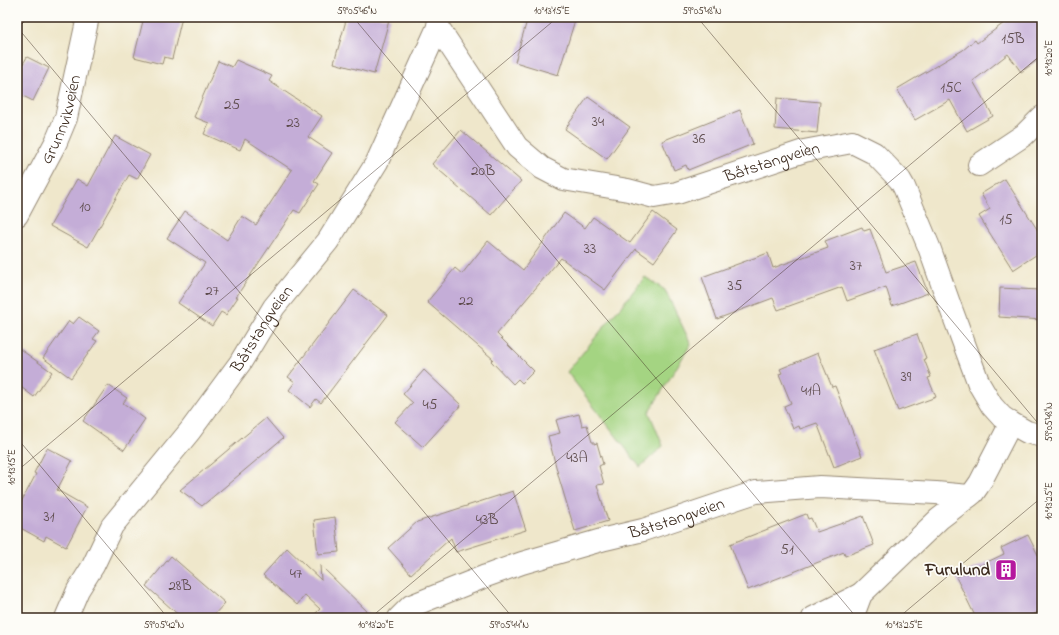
<svg xmlns="http://www.w3.org/2000/svg" width="1059" height="635" font-family="'Indie Flower',sans-serif">
<rect width="100%" height="100%" fill="#fdfcf7"/>
<filter id="ink" filterUnits="userSpaceOnUse"><feTurbulence type="fractalNoise" baseFrequency=".025" numOctaves="2"/><feDisplacementMap in="SourceGraphic" scale="8" xChannelSelector="R" yChannelSelector="G"/><feConvolveMatrix kernelMatrix="1 2 1 2 8 2 1 2 1" color-interpolation-filters="sRGB"/></filter>
<filter id="wash" filterUnits="userSpaceOnUse"><feTurbulence type="fractalNoise" baseFrequency=".012" numOctaves="4" result="noise"/><feDisplacementMap in="SourceGraphic" scale="16" xChannelSelector="R" yChannelSelector="G"/><feGaussianBlur stdDeviation="0.9" result="paint"/><feColorMatrix in="noise" values="0 0 0 0 0 0 0 0 0 0 0 0 0 0 0 0 0 1.4 0 .05"/><feComposite in="paint" operator="in"/></filter>
<g filter="url(#wash)">
<rect width="100%" height="100%" fill="#efe7cb"/>
<path fill="#a4d482" stroke="#707f50" d="M645 277 665 290 691 344 649 412 663 446 640 467 567 372Z"/>
<g id="blocks">
<path fill="#c4add7" d="M144 17H182L172 59 164 57 162 64 134 57Z
M347 17H390L374 74 334 63Z
M528 17H576L558 75 515 62Z
M1012 17H1042V57L1021 72 1008 54 973 81 993 116 967 131 950 100 915 120 897 89 963 50 975 40 977 43Z
M27 57 49 68 33 101 17 93V74Z
M236 60 272 76 269 81 322 116 308 137 332 153 314 181 319 184 300 213 294 210 236 297H238L226 315 221 312 212 326 178 303 205 263 167 238 185 211 227 240 242 216 256 225 292 170 245 139 240 150 204 134 209 123 194 117 218 61 232 67Z
M588 97 630 127 607 159 565 129Z
M777 98 820 102 817 133 775 129Z
M740 110 753 144 688 170 686 165 674 170 662 141Z
M461 130 521 181 491 215 432 164Z
M115 136 150 155 137 179 129 175 88 247 50 226 77 179 88 186Z
M1005 179 1042 237V251L1013 270 979 216 990 209 981 194Z
M653 212 677 230 654 262 636 249 605 290 561 258 497 334 534 371 522 383 518 379 513 384 491 361 493 359 427 302 455 268 462 274 488 241 523 270 564 213 585 228 593 217 630 243Z
M862 227 864 231 870 229 886 272 916 262 928 293 892 306 886 287 847 301 842 287 778 310 773 298 717 319 702 277 768 253 773 268 828 248 825 241Z
M1000 288 1039 290 1038 295H1042V320L999 317Z
M354 290 388 315 321 403 316 399 310 407 289 390 295 382 288 377Z
M79 317 99 331 93 339 97 341 71 378 43 358 69 321 73 324Z
M917 334 926 358 924 359 931 377 928 378 936 397 898 411 874 349Z
M17 347 52 372 34 397 17 384Z
M818 353 832 387 835 386 862 456 834 467 817 423 800 429 799 426 793 429 784 406 791 403 779 374 782 373 780 369Z
M424 370 461 405 423 447 395 422 413 403 403 394Z
M108 385 127 398 123 403 145 419 124 450 83 421Z
M579 414 582 426 587 425 592 442H594V444L597 443 603 464 599 466 604 484 597 485 608 521 575 531 559 478 548 436 560 433 556 420Z
M266 418 283 438 202 506 180 490Z
M47 448 72 461 57 490 87 507 66 547 46 536 44 541 17 526V510L36 474 34 473Z
M513 491 526 530 456 552 451 538 411 574 388 548 417 522Z
M806 514 808 519 811 518 817 532 863 516 874 545 845 556 844 552 748 590 730 544Z
M335 517 339 552 318 554 314 520Z
M1028 535 1042 563V610L1026 618H976L956 577 1004 554 1001 548Z
M287 548 321 580 320 565 374 618H311L320 609 305 595 297 605 263 575Z
M171 556 225 603 211 618H182L146 586Z"/>
</g>
</g>
<g filter="url(#ink)">
<use href="#blocks" fill-opacity="0" stroke="#958874" stroke-width="1"/>
<g fill="none" stroke-linecap="round" stroke-linejoin="round">
<g stroke="#958874" stroke-width="24">
<g id="minor">
<path id="s1" d="M438 27 517 147 542 168 563 179 628 190 654 197 677 193 804 151 852 142 874 153 900 180 904 187 929 247 950 306 979 384 992 406 1002 417 1011 423 1027 432 1042 436"/>
<path d="M979 165 1024 135 1042 117"/>
<path id="s2" d="M17 215 56 142 66 118 88 17"/>
<path id="s3" d="M66 618 78 590 93 566 112 526 190 431 240 363 274 307 328 241 377 162 438 27 439 17"/>
<path id="s4" d="M399 618 411 606 486 576 522 563 605 539 643 530 756 492 820 487 936 493 969 496"/>
<path d="M813 618 861 594"/>
<path d="M852 618 861 594 939 519 973 493 980 483 1011 423"/>
</g>
</g>
<use href="#minor" stroke="#fff" stroke-width="22"/>
</g>
</g>
<path fill="none" stroke="#3b2a1e" stroke-width="1" stroke-opacity="0.45" d="M353 17 857 618M697 17 1042 428M17 27 513 618M17 28 30 17M17 438 168 618M17 471 558 17M370 618 1042 54M898 618 1042 497"/>
<defs>
<g id="building-square" transform="scale(1.15)"><rect x="-9" y="-9" width="18" height="18" rx="4" fill="#b5179e" stroke="#fdfcf7"/><path d="M-4-6H4V6H1V3H-1V6H-4ZM-2.5-4.3h1.7v1.8h-1.7ZM.8-4.3h1.7v1.8H.8ZM-2.5-1h1.7V.8h-1.7ZM.8-1h1.7V.8H.8Z" fill="#fff"/></g>
</defs>
<g fill-rule="evenodd">
<use href="#building-square" x="1006" y="570"/>
</g>
<g text-anchor="middle" dominant-baseline="central" stroke-width="3.5" stroke-linejoin="round" paint-order="stroke">
<g font-size="15" fill="#5d4b4c">
<text x="1013" y="39">15B</text>
<text x="951" y="88">15C</text>
<text x="232" y="105">25</text>
<text x="598" y="122">34</text>
<text x="293" y="123">23</text>
<text x="699" y="139">36</text>
<text x="483" y="171">20B</text>
<text x="85" y="207">10</text>
<text x="1006" y="220">15</text>
<text x="590" y="249">33</text>
<text x="856" y="266">37</text>
<text x="735" y="286">35</text>
<text x="212" y="291">27</text>
<text x="466" y="301">22</text>
<text x="906" y="377">39</text>
<text x="811" y="391">41A</text>
<text x="430" y="405">45</text>
<text x="577" y="458">43A</text>
<text x="49" y="517">31</text>
<text x="487" y="520">43B</text>
<text x="787" y="550">51</text>
<text x="296" y="574">47</text>
<text x="180" y="586">28B</text>
</g>
<g font-size="17" fill="#3b2a1e" stroke="#fdfcf7">
<text stroke="none"><textPath href="#s2" startOffset="106">Grunnvikveien</textPath></text>
<text stroke="none"><textPath href="#s1" startOffset="416">Båtstangveien</textPath></text>
<text stroke="none"><textPath href="#s3" startOffset="351">Båtstangveien</textPath></text>
<text stroke="none"><textPath href="#s4" startOffset="297">Båtstangveien</textPath></text>
</g>
<g font-size="17" font-weight="bold" fill="#3b2a1e" stroke="#fdfcf7" text-anchor="end">
<text x="990" y="570">Furulund</text>
</g>
</g>
<rect width="1059" height="635" fill="none" stroke="#fdfcf7" stroke-width="44"/>
<rect x="22" y="22" width="1015" height="591" fill="none" stroke="#3b2a1e" stroke-width="1.5"/>
<g font-size="10" text-anchor="middle" fill="#3b2a1e">
<text x="357" y="14">59°05'46"N</text>
<text x="552" y="14">10°13'15"E</text>
<text x="702" y="14">59°05'48"N</text>
<text transform="translate(1048 58) rotate(-90)" y="4">10°13'20"E</text>
<text transform="translate(1048 422) rotate(-90)" y="4">59°05'48"N</text>
<text transform="translate(11 467) rotate(-90)" y="4">10°13'15"E</text>
<text transform="translate(1048 501) rotate(-90)" y="4">10°13'25"E</text>
<text x="164" y="628">59°05'42"N</text>
<text x="376" y="628">10°13'20"E</text>
<text x="509" y="628">59°05'44"N</text>
<text x="904" y="628">10°13'25"E</text>
</g>
</svg>
